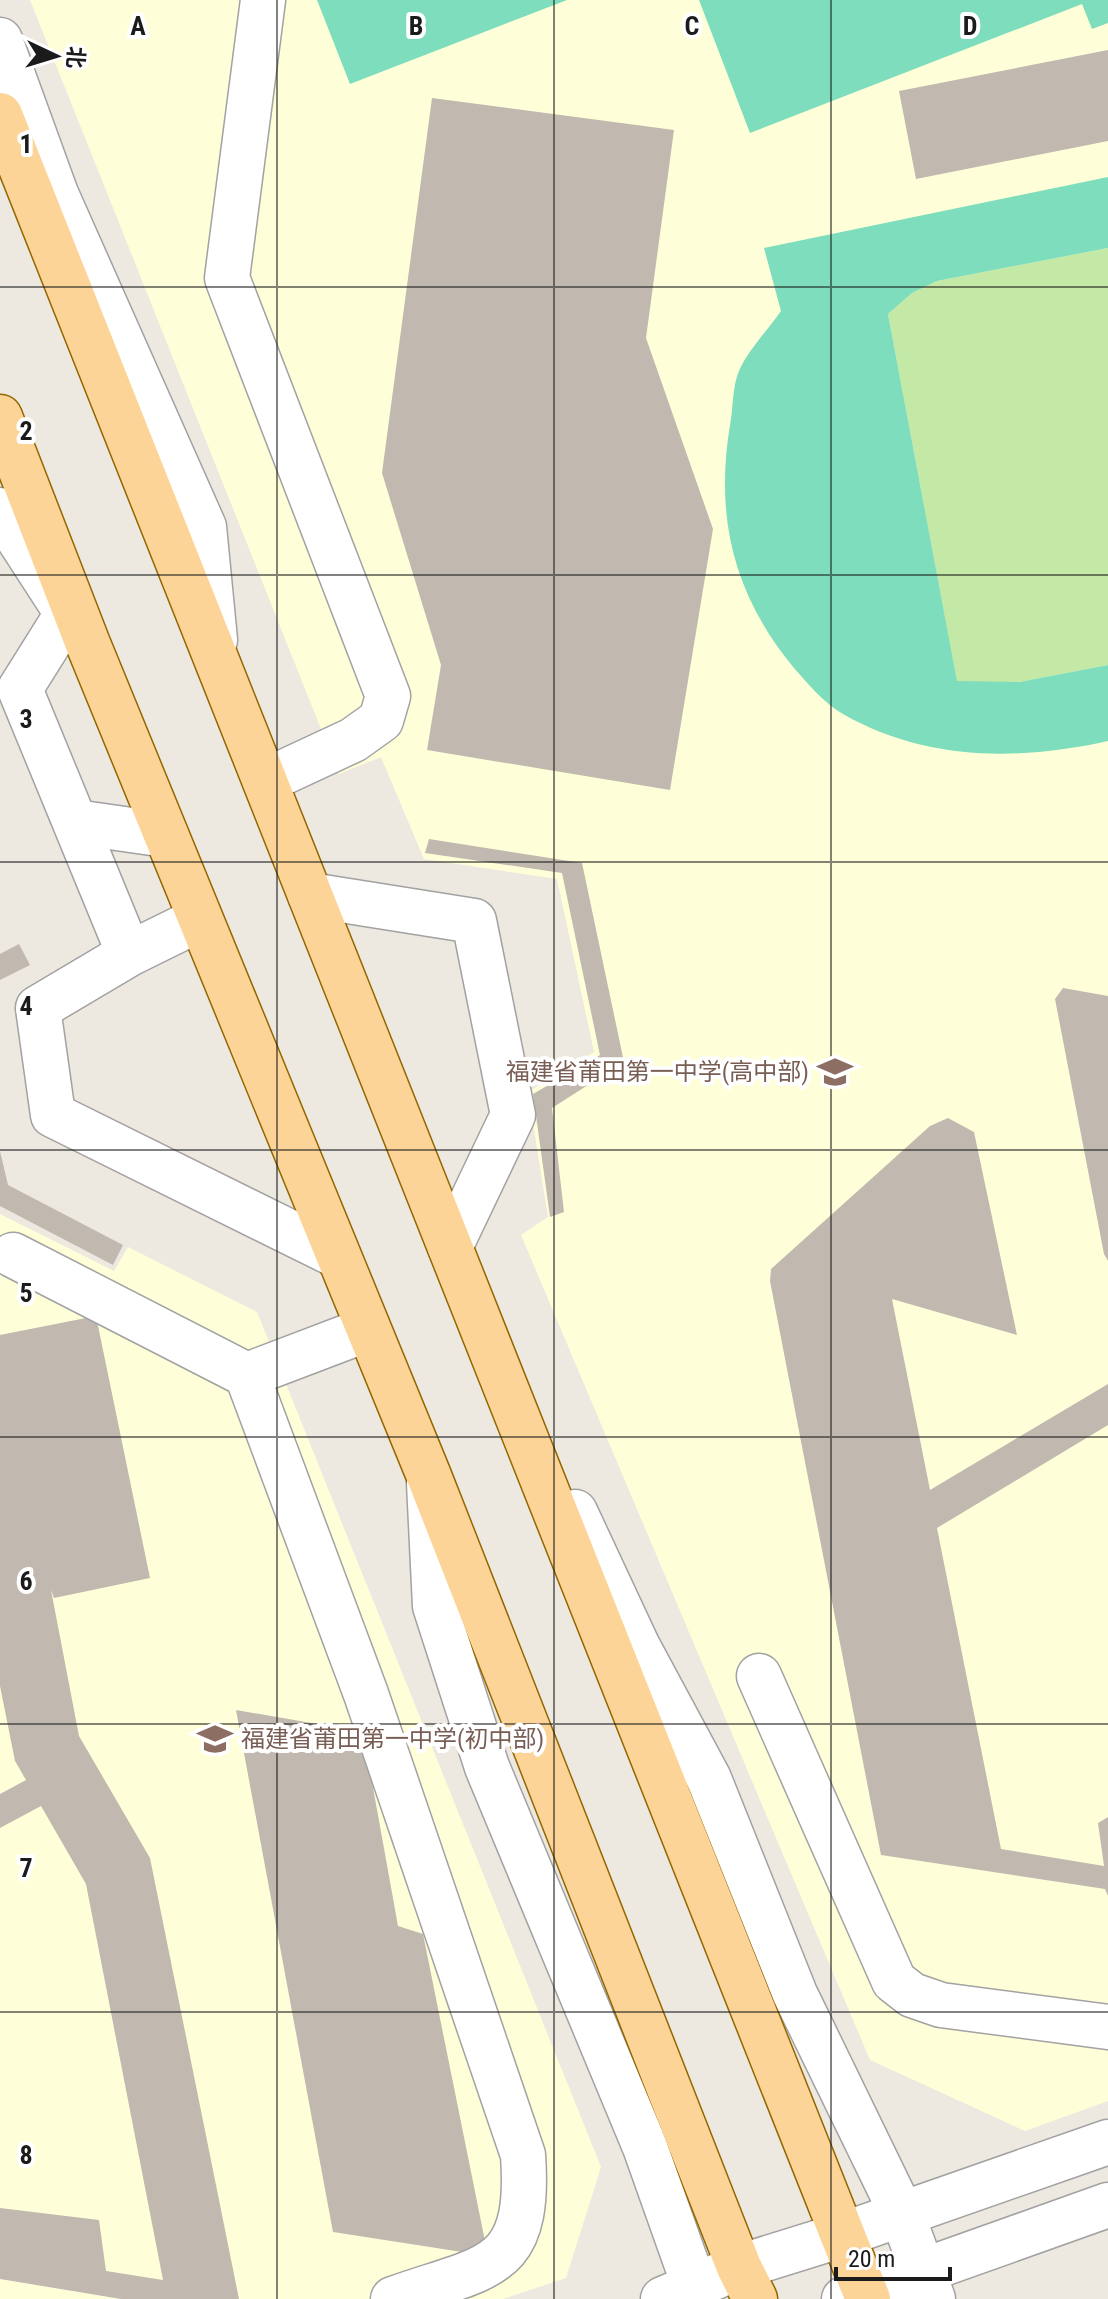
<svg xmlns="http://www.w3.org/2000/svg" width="1108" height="2299" font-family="'Roboto Condensed','Noto Sans SC',sans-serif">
<rect width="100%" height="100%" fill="#ede9e0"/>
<path fill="#feffd8" d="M30 0H1108V2101L1025 2131 870 2060 521 1235 548 1217 528 1092 594 1052 557 879 424 859 381 757 339 774Z
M0 1214 114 1271 128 1247 257 1312 601 2167 566 2278 503 2299H0Z"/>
<path fill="#c4e8a5" d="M1108 248V665L1019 682H957L888 314 912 293 937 281Z"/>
<path fill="#7dddbc" d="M317 0H567L350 84Z
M699 0H1108V23L1092 29 1082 4 750 133Z
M1108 177V248L937 281 912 293 888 314 957 681 1019 682 1108 665V741C1018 761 925 761 843 714 825 704 807 683 794 668 732 593 714 514 731 419 733 404 733 384 739 371 748 350 768 330 781 311L764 248Z"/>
<path fill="#c1b8b0" d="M1108 50V141L916 179 899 91Z
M432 98 674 130 646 338 713 529 670 790 427 750 441 665 382 473Z
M429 839 582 863 624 1062 552 1108 564 1212 550 1217 533 1094 600 1055 562 873 425 853Z
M19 944 30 965 0 980V954Z
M1063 988 1108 996V1261L1104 1254 1055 999Z
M948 1118 974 1132 1017 1335 892 1299 930 1490 1108 1384V1425L937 1528 1001 1849 1104 1866 1098 1823 1108 1817V1896L1105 1889 881 1855 770 1281 771 1269 930 1126Z
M0 1151 8 1185 123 1245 113 1265 0 1206Z
M96 1316 150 1578 54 1598 51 1590 79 1736 150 1858 239 2299H121L0 2279V2208L99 2220 106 2271 163 2280 86 1884 41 1806 0 1828V1794L26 1780 15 1761 0 1686V1335Z
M236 1710 363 1732 398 1926 423 1934 488 2256 333 2232Z"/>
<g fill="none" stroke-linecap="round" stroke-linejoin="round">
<g stroke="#a2a2a2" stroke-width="47">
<path id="minor" d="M263 0 227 278 388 696 381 720 353 740 265 781
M0 40 56 194 204 527 215 640
M0 510 66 612
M67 614 20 689 129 954 38 1008 53 1115 338 1256
M75 822 166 835
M310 895 474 921 513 1115 450 1247
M129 954 200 919
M13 1255 247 1375 366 1694 523 2155C531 2272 488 2265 393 2299
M247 1375 368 1329
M429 1483 435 1606 487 1767 645 2147 699 2299
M575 1512 638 1647 709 1779 795 1994 902 2214 933 2299
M759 1676 894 1981 912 1995 941 2005 1108 2027
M663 2299 739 2267 842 2235 1108 2142
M844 2299 1108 2205"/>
</g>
<g stroke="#936700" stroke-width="47">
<path id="major" d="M0 115 868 2299
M0 417 88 644 429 1476 739 2267 755 2299"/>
</g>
<use href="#minor" stroke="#fff" stroke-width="44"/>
<use href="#major" stroke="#fcd497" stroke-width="44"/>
</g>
<path fill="none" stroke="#1b1b1b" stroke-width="2" stroke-opacity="0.55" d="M277 0V2299M554 0V2299M831 0V2299M0 287H1108M0 575H1108M0 862H1108M0 1150H1108M0 1437H1108M0 1724H1108M0 2012H1108"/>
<defs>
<g id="school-bare" transform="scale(2.76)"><path d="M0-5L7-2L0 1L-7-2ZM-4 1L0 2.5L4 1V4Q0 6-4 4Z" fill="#8d6e63" stroke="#fff" stroke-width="2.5" paint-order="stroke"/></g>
</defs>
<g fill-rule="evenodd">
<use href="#school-bare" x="835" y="1072"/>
<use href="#school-bare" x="215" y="1739"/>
</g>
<g text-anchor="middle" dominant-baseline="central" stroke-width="8" stroke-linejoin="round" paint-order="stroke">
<g font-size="24" fill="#785e54" stroke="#fff" text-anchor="end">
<text x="809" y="1072">福建省莆田第一中学(高中部)</text>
<text x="241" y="1739" text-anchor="start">福建省莆田第一中学(初中部)</text>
</g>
</g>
<g font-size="26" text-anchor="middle" font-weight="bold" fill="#1b1b1b" stroke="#fff" stroke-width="8" stroke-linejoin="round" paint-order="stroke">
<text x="138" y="35">A</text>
<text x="416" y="35">B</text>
<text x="692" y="35">C</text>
<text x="970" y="35">D</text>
<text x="26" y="153">1</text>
<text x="26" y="440">2</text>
<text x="26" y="728">3</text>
<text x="26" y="1015">4</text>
<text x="26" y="1302">5</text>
<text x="26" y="1590">6</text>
<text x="26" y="1877">7</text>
<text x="26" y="2164">8</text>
</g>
<g transform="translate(56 56) rotate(94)" stroke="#ffffff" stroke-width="6" paint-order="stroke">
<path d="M0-6L14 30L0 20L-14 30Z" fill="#1b1b1b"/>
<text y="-12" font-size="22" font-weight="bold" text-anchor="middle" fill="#1b1b1b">北</text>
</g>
<path d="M836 2267v12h114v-12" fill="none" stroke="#1b1b1b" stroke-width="4"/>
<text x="848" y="2267" font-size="24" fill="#1b1b1b" stroke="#ffffff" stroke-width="6" paint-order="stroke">20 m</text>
</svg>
